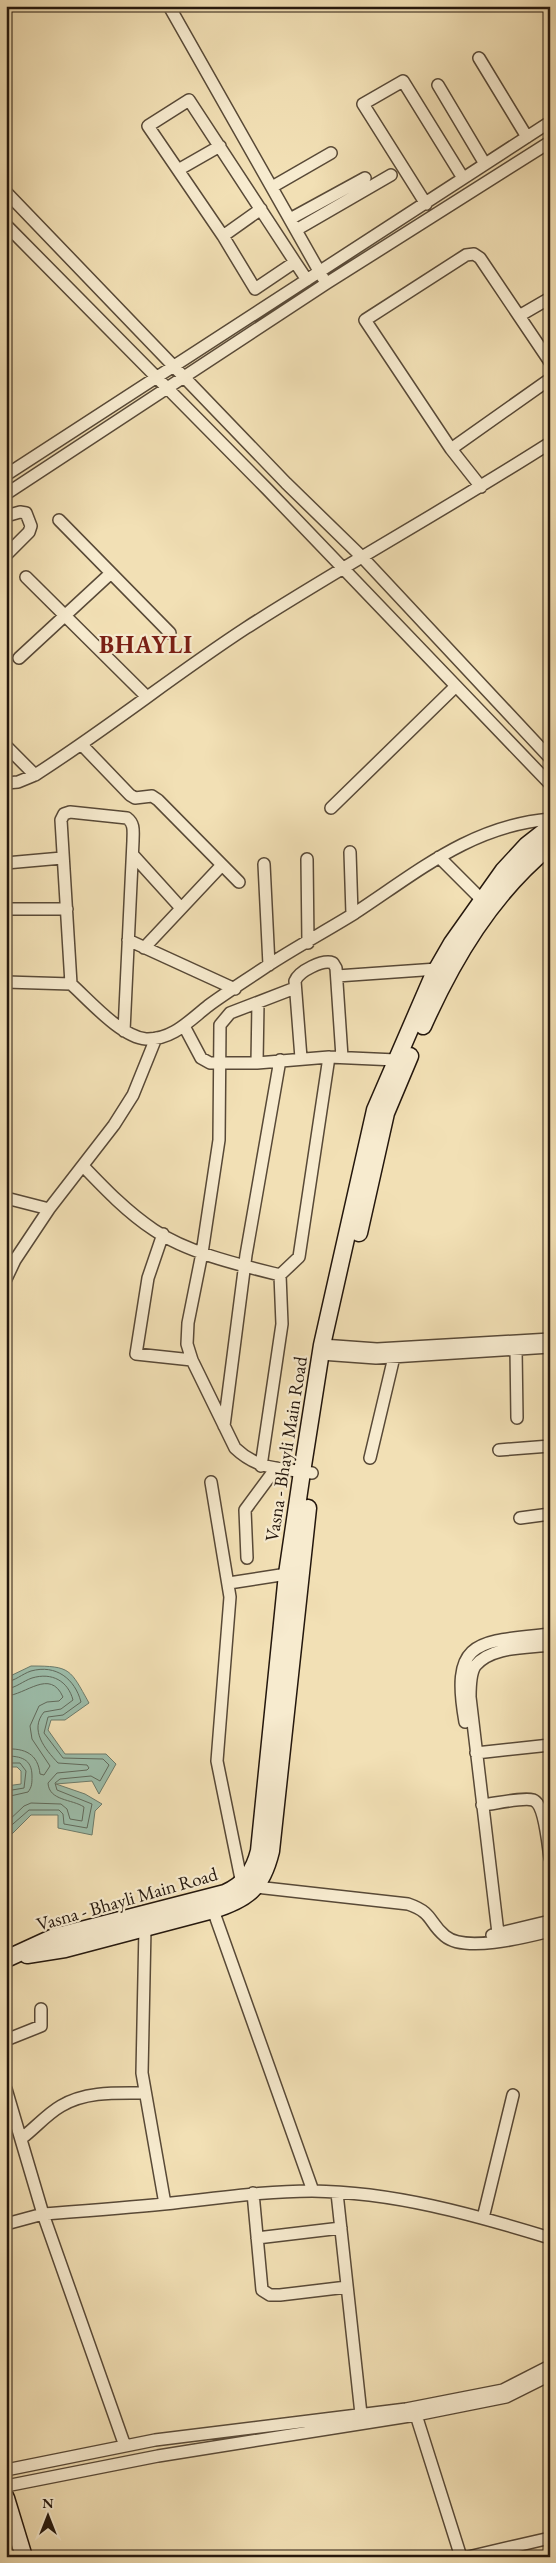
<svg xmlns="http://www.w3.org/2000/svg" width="556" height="2563" font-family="'EB Garamond',serif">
<rect width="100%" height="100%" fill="#f2e0b5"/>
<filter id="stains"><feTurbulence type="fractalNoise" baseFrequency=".004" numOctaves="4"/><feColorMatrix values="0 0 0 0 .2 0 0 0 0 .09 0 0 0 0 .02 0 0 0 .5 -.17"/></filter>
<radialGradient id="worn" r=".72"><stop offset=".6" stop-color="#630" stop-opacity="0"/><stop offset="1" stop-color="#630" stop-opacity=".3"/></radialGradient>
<path fill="#9cbdaa" stroke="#6c7b6b" d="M31 1666C71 1666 70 1669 89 1703L65 1720H51L48 1730 65 1754H106L116 1764 99 1794 92 1781 56 1784 85 1794 102 1804 95 1811 92 1835 58 1828V1815H31L11 1835H6V1786L21 1784V1771L17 1767H6V1678Z"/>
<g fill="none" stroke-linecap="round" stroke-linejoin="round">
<path stroke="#606a5c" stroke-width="1" d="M6 1682C15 1681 22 1674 31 1671 56 1664 75 1679 81 1702L63 1715 48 1717 44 1733 63 1758 103 1759 109 1765 100 1781 91 1776 60 1779 55 1783 57 1790 92 1804 87 1828 64 1824 63 1814 59 1810H29L6 1830
M6 1689C16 1688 23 1681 32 1678 52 1672 68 1681 73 1700L61 1709 44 1712C29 1730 45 1749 58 1763L87 1765 89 1768 87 1770 57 1773 48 1783C49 1801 72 1799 84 1807L82 1821 70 1819 67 1809 61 1804 31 1803 24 1806 6 1823
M6 1696C26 1695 50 1668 63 1697L59 1701 47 1702 39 1706 30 1726 32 1739 50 1766 44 1775 40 1774C38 1754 25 1748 6 1749
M6 1756C21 1756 32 1759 32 1776 32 1783 32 1787 28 1792L6 1797
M6 1763H20L26 1771 24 1788 6 1791"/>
<g stroke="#584937" stroke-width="14">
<path id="minor" d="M169 6 323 278
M479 58 527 137
M438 85 485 164
M178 170 220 146
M272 187 331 153
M6 192 286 483 363 558 550 758
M426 204 363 104 403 81 463 178
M290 219 365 178
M6 225 267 489 550 784
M296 230 391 175
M223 236 261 209
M295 262 255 289 223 236 148 126 189 100 295 262 307 280
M519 316 550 298
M451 449 365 320 466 255 474 254 480 258 550 362
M6 475 550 122
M481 487 451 449 550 379
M6 494 327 283 550 142
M6 516 20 512 26 513 31 526 29 532 6 555
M59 520 170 633
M26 577 147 697
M19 658 111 573
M81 744 130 795 135 798 152 796 158 800 239 882
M6 746 35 775
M6 783 18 782 35 775C107 729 174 675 246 628 346 564 450 507 550 443
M331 808 456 686
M350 852 352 914
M133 855 181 908
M439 857 482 900
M307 859 308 943
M6 863 62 858
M264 864 269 965
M6 909H67
M128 940 235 989
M144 948 222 865
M337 976 437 969
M6 982 71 984C89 1000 121 1037 146 1039 172 1040 189 1021 208 1006 227 992 248 979 267 966 296 947 326 931 355 913 419 871 471 826 550 819
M71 984 61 820 64 814 70 812 127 818C135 824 133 832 133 841L124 1031
M295 988 230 1013 220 1025 219 1140 202 1253 188 1323 187 1344 192 1360 235 1448C259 1471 282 1468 312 1473
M184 1026 201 1058 210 1063H257L329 1057 396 1060
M301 1058 295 981C299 971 323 959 333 963L336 968 342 1057
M257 1063 258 1003
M83 1166C105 1189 127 1212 154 1230 188 1253 240 1265 280 1275
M6 1198 49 1209
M163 1234 148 1278 136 1354 192 1360
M6 1279 15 1260 49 1209 114 1125 133 1095 156 1038
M322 1345 377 1349 550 1339
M516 1349 517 1418
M321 1354 376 1358 550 1347
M224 1426 246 1255 280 1060
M499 1450 550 1446
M370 1458 394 1357
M261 1466 282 1324 280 1275 299 1257 329 1057
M211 1482 230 1597 217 1761 242 1884 256 1887 408 1904C434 1913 428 1922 445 1936 465 1953 526 1937 550 1931
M520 1518 550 1514
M247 1558 245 1510 276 1468
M229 1583 287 1574
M465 1722C450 1638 478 1642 550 1634
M476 1753 550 1745
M482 1805C494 1804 523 1797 533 1800 545 1804 548 1846 550 1858
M213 1910 313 2191
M145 1928 142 2073 165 2204
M498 1933 470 1697C470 1688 470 1674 475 1666 491 1646 527 1648 550 1645
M492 1935 550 1921
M6 2040 41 2026V2009
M6 2089 43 2214 6 2224
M22 2138C35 2128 47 2114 61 2106 86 2091 117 2093 145 2093
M253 2193 262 2290 270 2295H280L347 2287
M337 2193 361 2414
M483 2218 513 2095
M257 2238 341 2228
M410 2411 416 2415 461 2557
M125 2446 43 2214C83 2211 124 2208 164 2204 214 2199 262 2191 312 2191 393 2192 472 2214 550 2238
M6 2470 155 2440 406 2409 503 2390 550 2366
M6 2486 158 2456 416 2415 506 2397 550 2375
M468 2557 550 2538"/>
</g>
<g stroke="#24170d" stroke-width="19">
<path id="secondary" d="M423 1026C453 959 492 893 550 846
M359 1233 386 1113 410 1056
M27 1955 65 1949 213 1910C248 1899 262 1888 271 1851L308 1508
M6 1959 54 1937 225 1893C245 1884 254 1871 259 1851L287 1574 302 1472 322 1345 375 1110 433 976 452 943 503 871 527 845 550 827
M6 2498 24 2557"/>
</g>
<use href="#minor" stroke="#f7ebcf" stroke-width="11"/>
<use href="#secondary" stroke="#f7ebcf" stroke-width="16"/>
</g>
<g text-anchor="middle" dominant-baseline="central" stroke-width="4.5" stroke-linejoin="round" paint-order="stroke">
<g font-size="19" fill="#24170d" stroke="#f7ebcf">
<text transform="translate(286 1449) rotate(-81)">Vasna - Bhayli Main Road</text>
<text transform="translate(127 1899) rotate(-16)">Vasna - Bhayli Main Road</text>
</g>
<g font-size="24" font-weight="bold" letter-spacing="1" fill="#7a1f14" stroke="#f7ebcf">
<text x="146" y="644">BHAYLI</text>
</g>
</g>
<rect width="556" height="2563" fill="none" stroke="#f2e0b5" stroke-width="25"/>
<rect x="8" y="8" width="541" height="2548" fill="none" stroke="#24170d" stroke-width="2.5"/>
<rect x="12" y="12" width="531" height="2538" fill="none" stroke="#24170d"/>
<g transform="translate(48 2516)" stroke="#f7ebcf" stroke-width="4" paint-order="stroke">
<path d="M0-4L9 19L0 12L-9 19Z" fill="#24170d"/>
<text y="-8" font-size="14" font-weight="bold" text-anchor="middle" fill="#24170d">N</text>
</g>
<rect width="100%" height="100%" filter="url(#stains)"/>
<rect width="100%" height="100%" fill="url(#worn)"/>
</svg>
